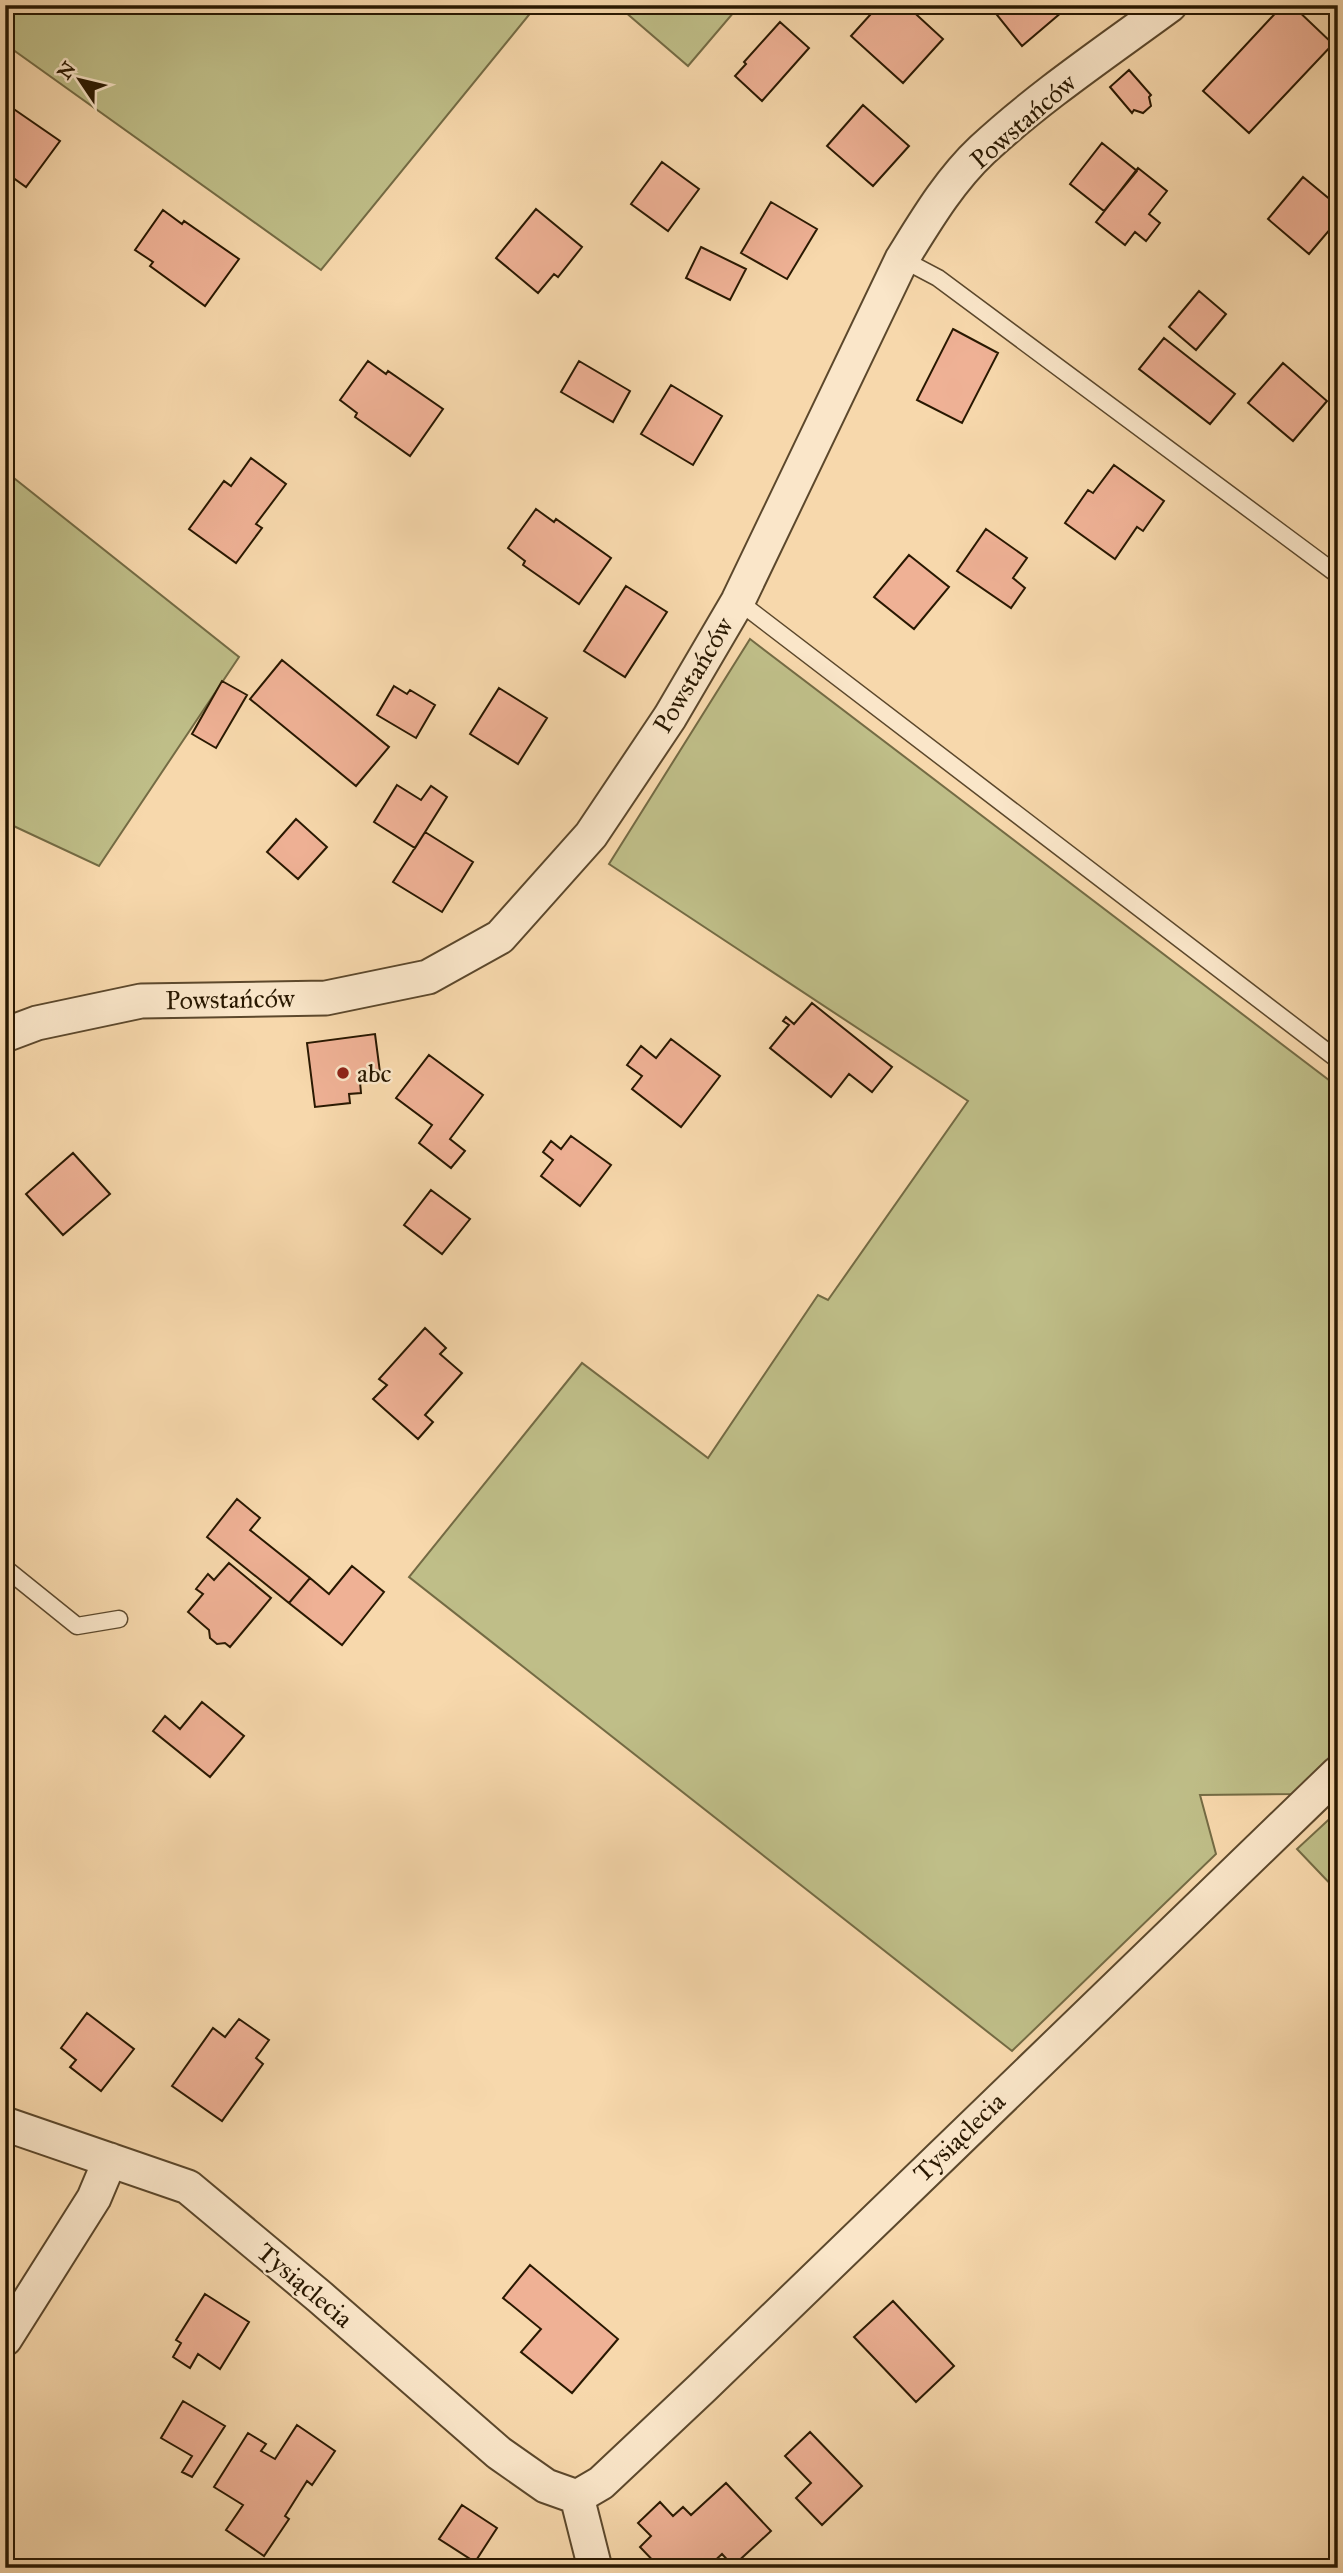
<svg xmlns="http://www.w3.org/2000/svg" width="1343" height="2573" font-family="'IM FELL Great Primer',serif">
<rect width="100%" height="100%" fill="#f7d8ac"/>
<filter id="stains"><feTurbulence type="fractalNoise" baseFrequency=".00286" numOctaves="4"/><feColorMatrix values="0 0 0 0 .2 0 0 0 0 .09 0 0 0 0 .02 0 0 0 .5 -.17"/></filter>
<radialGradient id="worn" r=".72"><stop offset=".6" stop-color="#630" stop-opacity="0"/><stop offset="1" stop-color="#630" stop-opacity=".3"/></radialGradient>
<path fill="#bfbe88" stroke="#746b44" stroke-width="2" d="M5 5H537L321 270 5 44Z
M617 5H740L688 66Z
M5 471 239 657 99 866 5 822Z
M750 639 1338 1087V1752L1292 1794 1200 1795 1216 1854 1012 2051 409 1577 582 1363 708 1458 818 1295 828 1300 968 1101 609 864Z
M1338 1811V1892L1297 1849Z"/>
<path fill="#efb195" stroke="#291801" stroke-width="2" d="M879 5H906L943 39 903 83 851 36Z
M989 5H1069V6L1022 46Z
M1283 5H1292L1333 44 1249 133 1203 91Z
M780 22 809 48 762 101 735 76 746 64 744 62Z
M1129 70 1151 95 1149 97 1151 106 1143 113 1134 110 1132 113 1110 87Z
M5 103 60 141 26 187 5 172Z
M863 105 909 146 873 186 827 146Z
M1102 143 1137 171 1104 211 1070 184Z
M662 162 699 189 668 231 631 204Z
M1138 168 1167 191 1149 214 1160 223 1146 241 1135 232 1125 245 1096 222Z
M1303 177 1338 206V220L1309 254 1268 219Z
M771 202 817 229 787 279 741 253Z
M536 209 582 247 558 277 554 274 538 293 496 258Z
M163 210 182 224 184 221 239 259 205 306 150 266 153 262 135 250Z
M701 247 746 269 730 300 686 278Z
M1199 291 1226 314 1196 350 1169 327Z
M953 329 998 353 962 423 917 400Z
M1164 338 1235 394 1210 424 1139 369Z
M368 361 386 374 388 371 443 409 410 456 355 417 357 413 340 400Z
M579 361 630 391 613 422 561 392Z
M1283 363 1327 401 1293 441 1248 403Z
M671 385 722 416 693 465 641 434Z
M251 458 286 484 256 524 262 528 236 563 189 529 224 481 231 486Z
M1114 465 1164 501 1143 531 1137 527 1115 559 1065 523 1088 490 1093 493Z
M536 509 554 522 556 519 611 558 579 604 523 565 525 561 508 548Z
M986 529 1027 558 1013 578 1025 588 1011 608 957 571Z
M909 555 949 587 914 629 874 597Z
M626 586 667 612 625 677 584 651Z
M282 660 389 747 356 786 250 699Z
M222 681 247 695 216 748 192 734Z
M394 686 407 694 410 690 435 705 416 738 377 715Z
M499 688 547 718 518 764 470 734Z
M397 785 421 800 431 786 447 797 415 848 374 822Z
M296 819 327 847 298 879 267 852Z
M425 832 473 862 442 912 393 882Z
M812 1003 892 1067 872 1092 849 1074 831 1097 770 1048 789 1025 783 1021 786 1017 794 1024Z
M375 1034 381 1080 360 1082 361 1093 349 1094 350 1103 315 1107 307 1043Z
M671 1039 720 1076 681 1127 632 1089 642 1076 627 1065 641 1046 656 1058Z
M429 1055 483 1095 450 1139 465 1151 451 1168 419 1143 432 1125 396 1098Z
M571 1136 611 1165 580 1206 541 1176 553 1160 543 1152 551 1141 561 1149Z
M73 1153 110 1194 63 1235 26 1194Z
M431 1190 470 1219 442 1254 404 1225Z
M425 1328 446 1348 440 1354 462 1373 425 1415 433 1422 418 1439 373 1399 387 1385 379 1379Z
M237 1499 260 1518 250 1530 310 1578 289 1603 207 1537Z
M229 1563 271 1598 230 1647 225 1643 217 1644 210 1638 209 1630 188 1612 203 1594 196 1589 208 1574 214 1580Z
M352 1566 384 1592 342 1645 289 1603 310 1578 329 1594Z
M202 1702 244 1736 210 1777 153 1731 165 1716 180 1729Z
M87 2013 134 2049 101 2091 70 2067 76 2060 61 2048Z
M239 2019 269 2040 256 2058 263 2064 222 2121 172 2086 213 2028 225 2037Z
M530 2265 618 2339 572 2393 521 2352 541 2329 503 2298Z
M205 2294 249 2322 220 2369 198 2354 190 2368 173 2357 181 2343 176 2340Z
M893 2301 954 2366 916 2402 854 2337Z
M183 2401 225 2426 192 2477 182 2472 192 2456 161 2438Z
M297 2425 335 2451 312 2485 307 2481 285 2516 289 2519 264 2556 226 2530 243 2505 214 2487 248 2433 266 2444 261 2451 275 2459Z
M810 2432 862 2486 822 2525 796 2498 811 2483 785 2456Z
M726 2483 771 2531 733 2566 722 2554 707 2568H660L640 2547 651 2536 638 2523 660 2502 673 2516 683 2507 691 2515Z
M462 2505 497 2528 475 2562 439 2539Z"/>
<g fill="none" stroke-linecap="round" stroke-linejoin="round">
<g stroke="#5c482c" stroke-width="19">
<path id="lane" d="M902 259 938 278 1338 575
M738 601 1338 1060
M5 1568 77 1626 119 1619"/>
</g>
<g stroke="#5c482c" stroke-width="37">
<path id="street" d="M5 1035 37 1023 141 1001 326 998 428 977 500 937 591 835 670 717 738 601 902 259C925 222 949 181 982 150 1039 97 1106 52 1170 5
M5 2124 188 2187 320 2297 499 2453 546 2486 577 2497
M5 2339 94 2198 110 2160
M577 2497 601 2483 703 2387 1338 1773
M577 2497 595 2568"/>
</g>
<use href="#lane" stroke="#fae6c9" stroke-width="16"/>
<use href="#street" stroke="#fae6c9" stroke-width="33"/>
</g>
<circle fill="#8f2418" stroke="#fae6c9" stroke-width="2.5" cx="343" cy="1073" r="7"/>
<g text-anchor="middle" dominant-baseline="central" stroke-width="5" stroke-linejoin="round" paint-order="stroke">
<g font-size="26" fill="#291801" stroke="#fae6c9">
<text transform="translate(1023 121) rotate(-41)">Powstańców</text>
<text transform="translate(693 675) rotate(-59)">Powstańców</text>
<text transform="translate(230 999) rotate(-1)">Powstańców</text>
<text transform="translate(959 2137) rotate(-44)">Tysiąclecia</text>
<text transform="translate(305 2285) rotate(40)">Tysiąclecia</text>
</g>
<g font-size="26" fill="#291801" stroke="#fae6c9" text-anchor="start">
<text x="357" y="1073">abc</text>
</g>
</g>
<rect width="1343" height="2573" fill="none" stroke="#f7d8ac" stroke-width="28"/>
<rect x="7" y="7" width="1329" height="2559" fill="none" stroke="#291801" stroke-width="3.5"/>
<rect x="14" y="14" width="1315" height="2545" fill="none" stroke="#291801" stroke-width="2"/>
<g transform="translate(80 80) rotate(305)" stroke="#fae6c9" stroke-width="5" paint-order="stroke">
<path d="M0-5L12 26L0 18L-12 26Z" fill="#291801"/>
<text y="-10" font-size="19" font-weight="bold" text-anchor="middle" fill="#291801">N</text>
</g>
<rect width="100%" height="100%" filter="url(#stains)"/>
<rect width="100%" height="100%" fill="url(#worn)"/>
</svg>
